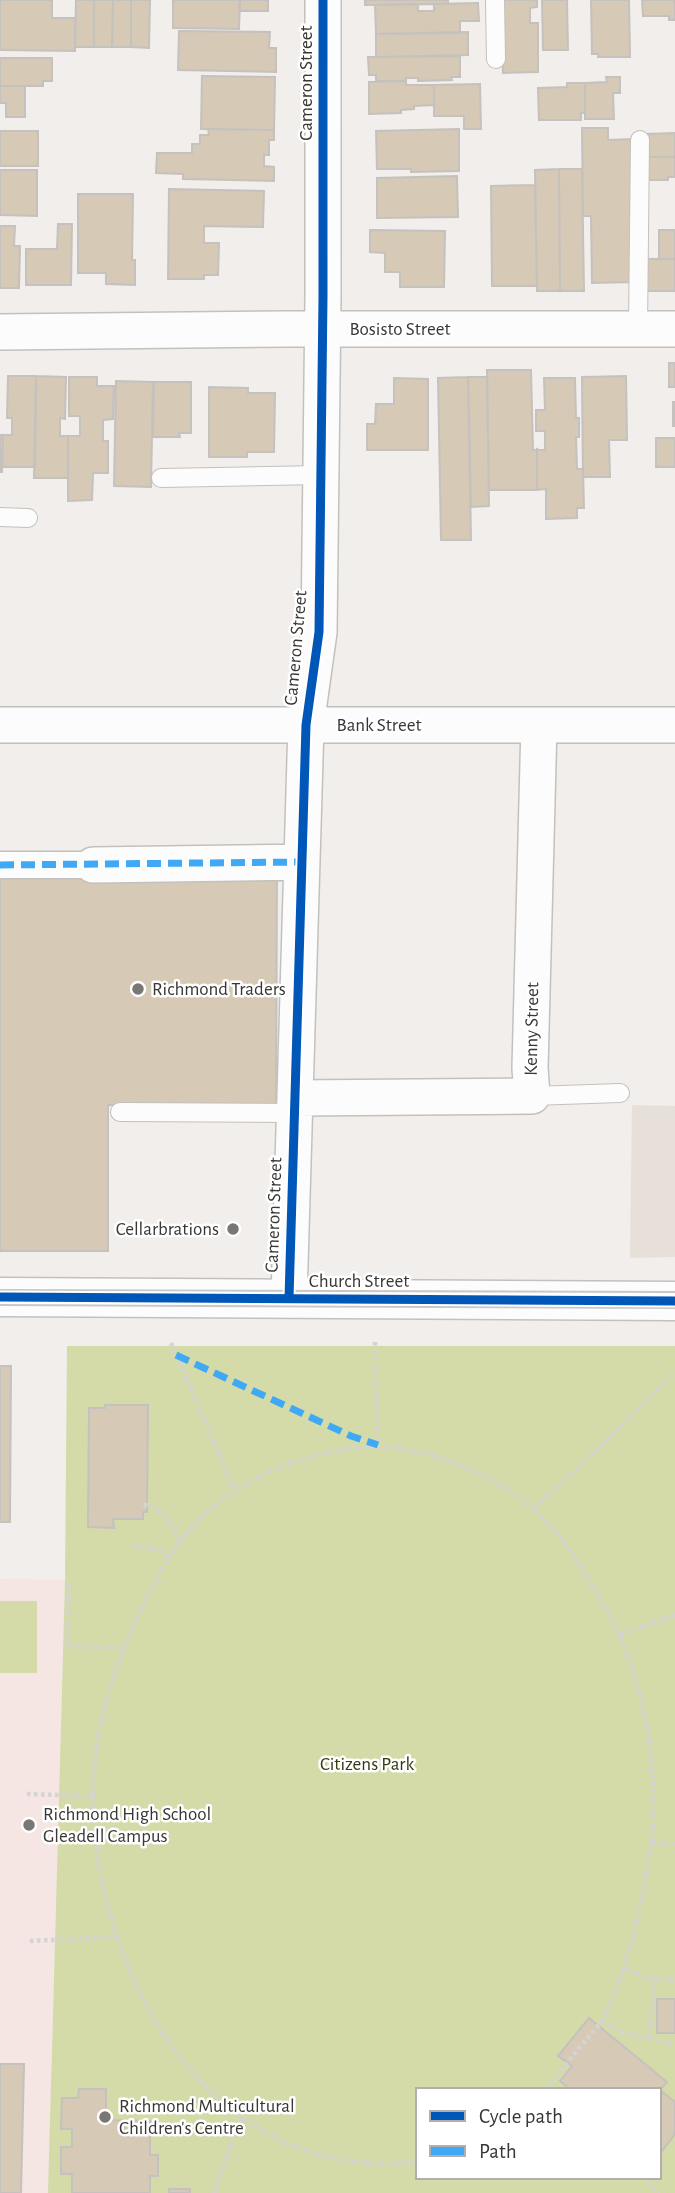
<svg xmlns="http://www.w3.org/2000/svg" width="675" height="2193" font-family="'Alegreya Sans',sans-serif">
<rect width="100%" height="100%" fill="#f1eeeb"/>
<path fill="#e7e0d8" d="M632 1105 675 1106V1257L630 1258Z"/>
<path fill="#f5e5e3" d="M0 1579 65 1580 51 2070 190 2193H0Z"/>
<path fill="#d4dba8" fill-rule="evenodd" d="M67 1346H675V2193H48L65 1580ZM418 2090H659V2177H418Z
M0 1601H37V1673H0Z"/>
<path fill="#d6c9b6" stroke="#c4c1bf" stroke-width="2" d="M0 0H52V18H75V51L0 50Z
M76 0H94V47H75Z
M94 0H113L112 47H94Z
M113 0H131V47H112Z
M131 0H150L149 48 131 47Z
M173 0H240L239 29 173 28Z
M240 0H268V11H239Z
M365 0H448V4L365 5Z
M502 0H537V7L530 8V23H538V72L503 73Z
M542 0H567L568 50H543Z
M591 0H629L630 57H598V54H592Z
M642 0H675V20H669V16H643Z
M478 3 479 21H460V33L376 34 375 5 418 4V11H434V4Z
M179 31 270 32 269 48H276V72L178 70Z
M468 32V55L376 57V34Z
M460 56V77H451L452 80 418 81V78H406V81H376V75H369L368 57Z
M0 58H52V81H43V86H0Z
M202 76 275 77 274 130 201 129Z
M606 77H620V93H613L614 119H585V83L607 82Z
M406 81V85H434V105L414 106V109L401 110V113L369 114V82Z
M567 83H585V113H581V120H539L538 88 567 87Z
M480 84 481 129H464V116H434V85Z
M0 86H25V117H6V103H0Z
M582 128H608V140L633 139 635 282 592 283 591 216H583Z
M208 129 274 130V140H269V155H264V166L274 167V181L183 179V174L156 173 157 153H192V144H200V135H209Z
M459 129V171L411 172V169H377L376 131Z
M0 131H38V166H0Z
M675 133V157H647L646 134Z
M647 157H675V177H668V180H647Z
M559 169H582L584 291H560Z
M559 169 560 291H537L535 170Z
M0 170H37V216L0 215Z
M457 176 458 217 377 218V178Z
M535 185 537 286H492L491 186Z
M169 189 264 191 263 227 204 226V243H219L218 275H204V279H168Z
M78 194H133L132 260H135V285L106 284V273H78Z
M58 224H72L71 285H26V249H57Z
M0 226H15L14 246H20L19 288H0Z
M370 230 445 231 444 287H400V272H385V253L370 252Z
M659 230H675V259H659Z
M646 259H675V291H647Z
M669 363H675V387H669Z
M487 370H531L533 450 537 449V490H489Z
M8 376H36L35 467H2L3 435H12V418H7Z
M36 376 66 377 65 419 60 418V436H68V478H34Z
M626 376 627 440H609L610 477H583L582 377Z
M69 377H97V386H114L113 419 103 420V441H108V473H93L92 500 68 501V436H80V416H69Z
M468 377 471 540H441L438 378Z
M468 377H487L489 506 471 507Z
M394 378 428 379V450H367V424H375L376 404H394Z
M544 378H575L576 418H579V437H576L577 469H583L584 508H577V518L546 519V489L537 490V449L545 450V431H536V410H545Z
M116 381 153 382 151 487 114 486Z
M154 382H191V433H179L180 437H153Z
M209 387 248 388V393H275L274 452H247V457H209Z
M673 402H675V426H673Z
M0 435H3L2 472H0Z
M656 438H675V467H656Z
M277 863 276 1112 108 1105V1251H0V873Z
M0 1366H11L10 1522H0Z
M105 1405H148L147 1512H143V1519H113L114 1528 88 1527 89 1408H105Z
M657 1999H675V2033H657Z
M589 2018 667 2082 660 2090 675 2102V2134L662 2151 659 2149V2090H570L560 2081 572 2066 558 2056Z
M0 2064H24L21 2193H0Z
M79 2089H106V2120L150 2121V2155H158V2176H150V2193H72V2174H61V2147H72V2129H61L62 2098H78Z
M169 2189H190V2193H169Z"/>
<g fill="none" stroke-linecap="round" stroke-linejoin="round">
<g stroke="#c3c1be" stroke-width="20">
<path id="service" d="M495 0 496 59
M638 329 640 140
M161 478 320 475
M0 517 28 518
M532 1096 620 1093
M120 1112 294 1113"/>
</g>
<g stroke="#c3c1be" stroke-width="29">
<path id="pedestrian" d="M0 865H93"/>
</g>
<g stroke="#c3c1be" stroke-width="38">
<path id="minor" d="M0 332 290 329H675
M0 725H675
M93 865 302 862
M295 1098 532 1096 530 1068 539 725
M289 1298 306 725 319 632 323 297V0"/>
</g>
<g stroke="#c3c1be" stroke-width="41">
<path id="secondary" d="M0 1297 675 1301"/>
</g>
<path stroke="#d5d4d4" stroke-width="4.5" stroke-dasharray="3.5 3.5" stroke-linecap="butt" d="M375 1342 378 1445
M171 1343 234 1489
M144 1505C165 1507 171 1526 181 1542
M535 1508 609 1438 675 1372
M131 1546 157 1549 170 1557
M69 1584 67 1646 122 1648
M620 1635 675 1615
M27 1794 93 1796
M652 1842 675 1844
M30 1941 116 1937
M623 1969 655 1980H675
M602 2021 623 2032 675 2044
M649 2037 655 1980
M418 2161C213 2187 94 1976 93 1796 93 1730 114 1666 142 1607 175 1536 216 1490 292 1463 368 1437 420 1444 490 1479 534 1502 562 1536 587 1577 599 1596 611 1615 619 1635 646 1697 658 1768 652 1836 650 1858 645 1879 641 1901 633 1940 622 1981 604 2016 597 2030 584 2041 575 2053 565 2065 556 2078 546 2090
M643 2177 659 2193
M214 2193 241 2118"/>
<use href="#service" stroke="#fdfcfc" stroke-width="18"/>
<use href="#pedestrian" stroke="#fdfcfc" stroke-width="26"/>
<use href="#minor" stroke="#fdfcfc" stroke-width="35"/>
<use href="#secondary" stroke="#fdfcfc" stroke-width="38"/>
<path stroke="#c9c8c7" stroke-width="2" d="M0 1290 675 1292
M0 1305 675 1308"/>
<path stroke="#3fa9f5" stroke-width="7" stroke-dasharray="14 7" stroke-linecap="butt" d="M0 865 302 862
M176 1355 351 1436 378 1445"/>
<g stroke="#fff" stroke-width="13">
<path id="cycleway" d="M0 1297 675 1301
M289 1298 306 725 319 632 323 297V0"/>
</g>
<use href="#cycleway" stroke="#0057b8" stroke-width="9"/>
</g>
<g fill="#797775" stroke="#fff" stroke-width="2.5">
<circle cx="138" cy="989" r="7"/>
<circle cx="233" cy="1229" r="7"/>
<circle cx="29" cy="1825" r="7"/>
<circle cx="105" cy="2117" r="7"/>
</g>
<g text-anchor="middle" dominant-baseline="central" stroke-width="5" stroke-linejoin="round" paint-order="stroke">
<g font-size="19" fill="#393735" stroke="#fff">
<text transform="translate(306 83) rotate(-90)">Cameron Street</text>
<text x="400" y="329">Bosisto Street</text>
<text transform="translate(296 648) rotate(-85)">Cameron Street</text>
<text x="379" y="725">Bank Street</text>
<text transform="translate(532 1029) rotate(-89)">Kenny Street</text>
<text transform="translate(274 1215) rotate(-88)">Cameron Street</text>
<text x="359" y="1281">Church Street</text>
</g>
<g font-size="19" fill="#393735" stroke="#fff" text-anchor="start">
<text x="152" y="989">Richmond Traders</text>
<text x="219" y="1229" text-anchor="end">Cellarbrations</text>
<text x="43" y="1814">Richmond High School<tspan x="43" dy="22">Gleadell Campus</tspan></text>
<text x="119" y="2106">Richmond Multicultural<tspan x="119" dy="22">Children's Centre</tspan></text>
</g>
<g font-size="19" fill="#343b10" stroke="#fff">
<text x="367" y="1764">Citizens Park</text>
</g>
</g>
<rect x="416" y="2088" width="245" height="91" fill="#ffffff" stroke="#b0afae" stroke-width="2"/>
<rect x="430" y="2111" width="35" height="10" fill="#0057b8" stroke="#b0afae" stroke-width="2"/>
<text x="479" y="2123" font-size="21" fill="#393735">Cycle path</text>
<rect x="430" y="2146" width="35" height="10" fill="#3fa9f5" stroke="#b0afae" stroke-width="2"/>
<text x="479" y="2158" font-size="21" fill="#393735">Path</text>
</svg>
